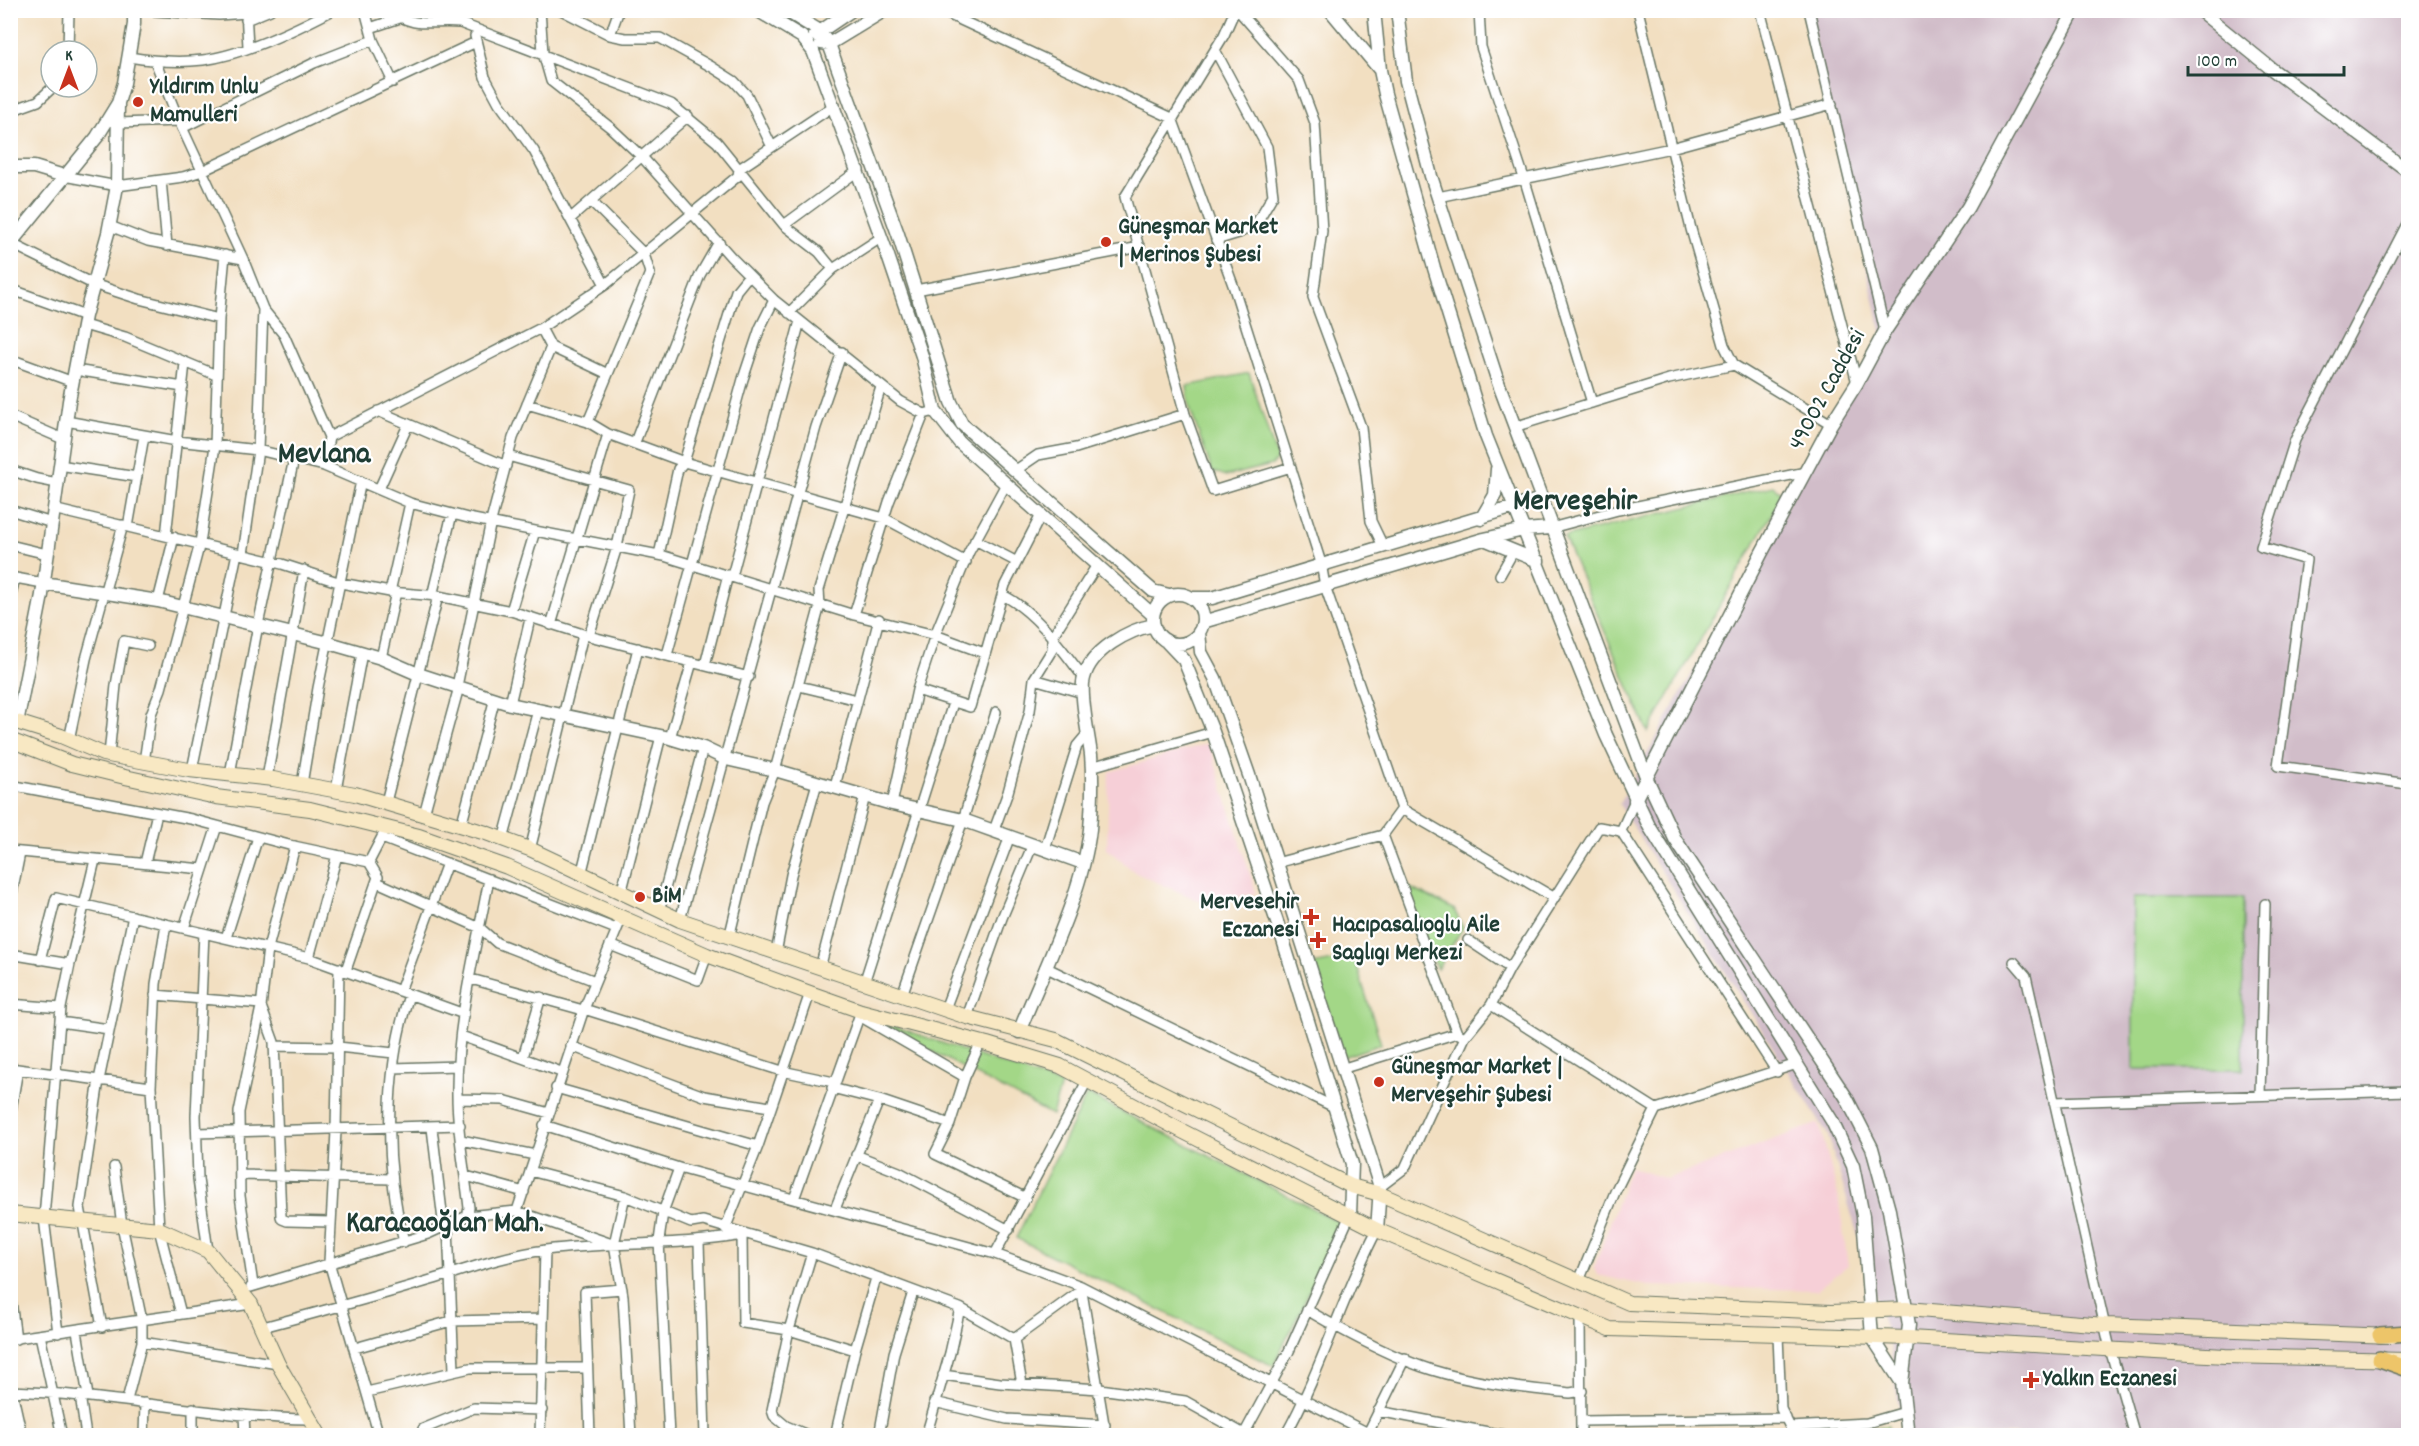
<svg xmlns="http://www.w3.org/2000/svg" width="2419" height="1446" font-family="Dekko,sans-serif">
<rect width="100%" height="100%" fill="#fff"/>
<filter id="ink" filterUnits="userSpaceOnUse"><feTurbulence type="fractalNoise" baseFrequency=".0167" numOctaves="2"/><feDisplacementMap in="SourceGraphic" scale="12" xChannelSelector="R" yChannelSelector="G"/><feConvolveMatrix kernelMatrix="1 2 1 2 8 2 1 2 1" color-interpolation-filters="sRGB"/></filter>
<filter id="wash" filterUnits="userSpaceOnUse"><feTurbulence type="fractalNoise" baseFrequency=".008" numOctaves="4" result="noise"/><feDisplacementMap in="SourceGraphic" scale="24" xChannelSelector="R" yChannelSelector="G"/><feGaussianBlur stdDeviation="1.35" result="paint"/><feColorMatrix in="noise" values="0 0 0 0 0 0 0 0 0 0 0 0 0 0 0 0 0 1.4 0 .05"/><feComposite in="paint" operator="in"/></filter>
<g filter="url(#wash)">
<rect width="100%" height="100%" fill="#f2dfc1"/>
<path fill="#f6cfd7" d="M1209 743 1256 893 1207 904 1136 873 1107 849 1109 772Z
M1819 1123 1838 1195 1848 1266 1817 1290 1648 1286 1597 1275 1594 1268 1630 1167 1666 1179Z"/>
<path fill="#d1bdc9" d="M1808 11H2408V1435H1903L1890 1344 1828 1135 1619 804 1882 335Z"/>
<path fill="#a3d787" stroke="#618a5e" stroke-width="1.5" d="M1249 373 1277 459 1272 465 1226 476 1212 471 1190 409 1187 386Z
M1773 486 1783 494 1648 732 1564 537Z
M1404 885 1454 909 1463 928 1437 969Z
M2133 898H2243V1069H2133Z
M1354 957 1381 1044 1343 1057 1313 965Z
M878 1023 897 1027 1061 1085 1052 1115Z
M1087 1094 1343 1224 1273 1366 1016 1238Z
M1888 1426 1889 1435H1819L1818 1430Z"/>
</g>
<g filter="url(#ink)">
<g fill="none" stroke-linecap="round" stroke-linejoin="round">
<g stroke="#697665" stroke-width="12">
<path id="minor" d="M138 10 219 15 246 13
M246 10 248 47
M365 10 373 40 393 82
M389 10C416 30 431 20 460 23L671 104 717 142 784 225 819 252 833 269
M540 10 543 53 551 81 611 128 643 158 731 257 774 300 900 401 924 414 935 411
M561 10 610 35 625 38H660L712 67 734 81 747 95 772 147
M939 10 1172 118 1233 285 1321 563 1325 586 1402 809 1553 897
M1235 10 1224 35 1125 197 1185 414 1213 491 1291 467
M1238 10 1299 80 1315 123 1322 231 1313 297 1361 427 1371 521 1383 546
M1479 10 1481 47 1525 181 1592 403
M1638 10 1691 229 1724 345 1734 365 1831 424
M1760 10 1857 383
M1809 10 1885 331
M246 20 270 10
M370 28 400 18
M610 35 619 10
M10 36V92
M475 36 485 77 499 103 534 151 605 285
M1215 50 1267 147 1273 195 1256 224 1239 233 1216 240
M68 51 69 10
M129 57C153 61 178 63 203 60 243 55 297 29 333 10
M155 61 179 121 243 259 263 309 284 335 329 437 324 466
M10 111 38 101 53 87
M118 123 179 121
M182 128 314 63 373 40
M64 176 117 186 183 177 202 171 476 42
M161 180 167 246
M1438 197 1671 148 1832 104
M592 202 644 254 650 273 588 422 608 434 684 462 884 518 966 562
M571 218 688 116
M2408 222 2295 440 2261 547 2306 560 2278 766 2408 784
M784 225 859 170
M110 226 148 241 243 259
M10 243 93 284 139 299 219 319
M10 289 85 316
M916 290 1140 247
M789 313 833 269 882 237
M84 325 125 337 216 375
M551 347 608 374
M10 359 73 382
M75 370 183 387
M527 404 588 422
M378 411 506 466
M10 416 63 439
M66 421 177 441 258 450 324 466 410 503 468 518 664 556 854 615 935 635 984 653
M1514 427 1669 379 1734 365
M329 437 541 328 605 285 738 176 739 169 835 105
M635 442 700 275 719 242
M508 456 629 490 617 547 589 636
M59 465 137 477
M10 470 37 479 57 483
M1016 470 1038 455 1076 448 1185 414
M379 489 408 425
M53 509 282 564 341 583 390 592 438 596 511 611 589 636 749 677
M10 510 52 523
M128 527 144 436
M1551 528 1618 510 1806 472
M166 536 185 363
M975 540 1017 562
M10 545 47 554
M243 554 258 450 263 309
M659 555 678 469 684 462 736 291 749 275
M1500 575 1513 552
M732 576 800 321
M10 577 43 583
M390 592 410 503
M1003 595C1037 613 1061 648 1084 678
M432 596 452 514
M10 598 15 578
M158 601 174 537
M511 611 535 531
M854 615 889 502 924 414
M551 625 608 434
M667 655 743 379 760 328 774 300
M381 658 396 592
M705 665 728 575
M1034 679 1076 691 1083 689
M457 686 491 521 513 438 551 347 541 328
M799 686 857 700
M917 690 970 707 1005 585 1041 515
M510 704 530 619
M670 738 692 662
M69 740 86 659 123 525
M109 755 116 685 124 641 148 646
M144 762 151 714 161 689 200 543 215 446 219 319 225 255
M1091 767 1213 732
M192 770 237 553
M230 774 258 625 294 459
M267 778 304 570
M302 784 318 688 361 481
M10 785 191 819 289 845 369 862 378 877 346 970
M835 786 879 619
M336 790 362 653
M386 802 438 596
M892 804 917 690 935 635 969 552 1006 484
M424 814 459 687
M461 826 495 698
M994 830 1008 792 1030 711 1034 679 1052 650V637L1097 565
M1621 831 1635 800
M1383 835 1457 1033 1465 1037
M382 838 616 929
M503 840 538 710
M1045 849 1077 746 1088 733
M530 850 583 635
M10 851 203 869
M369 862 383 835
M145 863 157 813
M1276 863 1383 835 1402 809
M581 875 638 648
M377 882 480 928 497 943 595 981
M621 894 661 736
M10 903 20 853
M659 911 703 748
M680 920 816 427 842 352
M166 924 156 984 151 1087 159 1229 181 1314
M184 928 217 826
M204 933 196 1116 198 1179 208 1251
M226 938 258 837
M729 938 762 802 775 770 820 605 819 590 881 387
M1468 940 1510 968
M610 945 698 980 707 955
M776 953 791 875 817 783
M10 954 70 964 61 1008 44 1218 58 1333
M309 958 337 855
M40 960 56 898 309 958 464 1014
M2014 962 2026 976 2110 1349 2135 1436
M70 964 95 860
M1045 967 1334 1107
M339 968 336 1131 329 1262 379 1436
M820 968 865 796
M471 979 583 1010
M864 983 953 703
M400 991 447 863
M155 995 261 1004
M902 995 963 820 996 712
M10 1004 61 1008
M1491 1005 1656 1109
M262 1009 274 1042 281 1216 282 1219 287 1221 331 1222
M584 1009 782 1071 834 1082
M945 1009 1010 836
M862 1011 863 1018 965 1077 981 1042
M967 1017 1002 918 1033 844
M60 1022 109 1029
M461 1036 561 1072
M274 1046 338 1047 394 1053
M571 1046 704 1096 770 1107
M523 1057 541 997
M10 1068 151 1087
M393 1068 458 1066
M1341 1069 1457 1033
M965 1077 950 1124 935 1154 1026 1198
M556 1088 758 1146
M832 1088 879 1100 950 1124
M2260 1095 2265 904
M457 1099 503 1100 549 1113
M2054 1102 2408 1091
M10 1116 18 1069
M544 1125 679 1168 995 1254 1081 1286 1374 1436
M432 1128 444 1229
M197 1133 460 1125
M461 1140 535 1155
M856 1155 899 1172 1009 1230
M114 1167 122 1225 142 1321V1342L127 1400
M530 1171 625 1196 691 1223 703 1221 812 1253 960 1308 1014 1339 1022 1384
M240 1175 391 1179
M466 1176 524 1192
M1380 1187 1405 1168 1465 1037 1491 1005 1510 968 1599 827 1621 831 1777 1072
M625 1196 614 1244 623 1296 631 1436
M794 1199 861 1011
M835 1209 879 1100
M517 1211 584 1009 622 917
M467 1216 469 1208C465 1171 457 1132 457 1095 456 1023 476 949 489 879
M448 1227 454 1370
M725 1229 758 1146 810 993
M404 1242C384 1163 384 1073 409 995
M699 1243 705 1436
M995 1254 1087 1081
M1579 1281 1615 1192 1656 1109 1797 1064
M253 1285 240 1196 239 1112 261 1007 268 948 295 846
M1081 1286 1106 1436
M251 1287 428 1234 467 1216 517 1211 609 1243
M10 1293 16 1339
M1307 1310C1343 1331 1393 1358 1432 1370 1477 1384 1524 1388 1570 1393L1582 1391
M1580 1318 1581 1436
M102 1327 80 1207 99 1080 133 916
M263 1327C319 1312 375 1297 431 1280 468 1269 506 1255 546 1250 611 1241 677 1247 742 1235L743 1323 789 1330 855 1350
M77 1331 88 1396
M40 1335 62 1436
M1778 1335 1781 1409 1790 1427V1436
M10 1339 251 1304
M1014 1339 1080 1291
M142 1342 278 1364
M355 1348 451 1321 543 1319
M943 1375 1000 1383 1100 1389 1185 1401 1244 1434
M10 1391C110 1394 209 1417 309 1419
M12 1391 22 1436
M367 1392 470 1368H586
M80 1395 86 1436
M934 1402 1007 1419 1105 1425
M193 1408V1436
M1378 1411 1509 1436
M244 1415 245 1436
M1582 1421 1786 1418
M1790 1427 1867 1423 1905 1412
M1368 1433 1405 1358
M144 1436 145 1403
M421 1436 423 1429 474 1408 542 1410
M540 1436 545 1250
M590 1436 585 1292 622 1289
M669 1436 659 1241 663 1212 679 1168
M810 1436 786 1426 774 1416 772 1410 789 1330 812 1253
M835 1436 855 1350 876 1278
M879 1436 894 1353 913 1292
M926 1436 950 1353 960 1308
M1243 1436 1289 1351 1350 1215
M1285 1436C1322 1370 1342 1296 1377 1230"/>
</g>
<g stroke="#697665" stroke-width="15">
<path id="tertiary" d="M757 10 802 37 813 51 887 253 922 356 935 411 959 442 1153 615
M785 10 818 30 829 44 898 234 951 402 962 424 1153 591 1169 595
M1330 10 1379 69
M1374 10 1380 70 1385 94 1434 268 1486 436 1606 735 1649 826 1832 1121 1853 1166 1863 1216 1872 1337 1902 1383 1909 1325 1889 1210 1872 1148 1846 1097 1675 839 1647 779 1498 382 1431 176 1406 81 1397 10
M2199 10 2273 70 2408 171
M815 35 852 10
M821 43 829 44 885 10
M10 167H34L64 176
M10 244 97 137 118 103 124 83 134 24V10
M1481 519 1495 495 1497 469
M1484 539 1538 561
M43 583 158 601 329 643 381 658 418 674 510 704 670 738 703 748 726 759 775 770 892 804 963 820 1083 863
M1153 619a25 25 0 1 1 50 0a25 25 0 1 1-50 0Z
M1192 598H1212L1541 499
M1202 625 1206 621 1484 539 1524 530 1551 528
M1199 632 1201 652 1215 678 1249 775 1380 1187 1377 1230
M1165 640 1184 660 1213 732 1283 940 1352 1164 1350 1215
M17 723 42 595 69 401 85 316 108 233 117 186 118 103
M1635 800 1761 554 1831 424 1857 383 1885 331 1968 207 2075 10
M1019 1032C1043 971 1083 893 1090 829 1092 805 1093 778 1091 755 1089 737 1079 693 1084 678 1091 650 1128 630 1154 625
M1902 1383 1908 1436"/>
</g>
<g stroke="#697665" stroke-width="16">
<path id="secondary" d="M10 720 61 736 103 754 189 770 273 779 355 794 486 833 532 850 680 920 967 1017 1056 1040 1351 1186 1380 1194 1629 1303 1831 1312 1906 1309 2105 1325 2391 1336
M10 740 72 764 125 777 216 797 310 809 419 836 507 867 707 955 810 993 861 1011 987 1044 1060 1066 1182 1131 1377 1230 1610 1329 1909 1338 2225 1356 2408 1360
M10 1214 159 1229 208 1251 251 1304 278 1364 320 1436"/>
</g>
<g stroke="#697665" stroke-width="18">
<path id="primary" d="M2380 1335 2408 1333
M2380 1359 2408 1369"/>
</g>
<use href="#minor" stroke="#fff" stroke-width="9"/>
<use href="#tertiary" stroke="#fff" stroke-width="12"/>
<use href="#secondary" stroke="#f8e8c3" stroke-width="14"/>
<use href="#primary" stroke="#edc569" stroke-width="15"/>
</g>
</g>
<g fill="#c8321e" stroke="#fff" stroke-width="2">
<circle cx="138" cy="102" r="6"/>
<circle cx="1106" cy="242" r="6"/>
<circle cx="640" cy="897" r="6"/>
<path d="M1308 908h6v6h6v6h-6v6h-6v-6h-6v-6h6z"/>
<path d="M1315 931h6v6h6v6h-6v6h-6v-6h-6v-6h6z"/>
<circle cx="1379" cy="1082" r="6"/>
<path d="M2028 1371h6v6h6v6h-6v6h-6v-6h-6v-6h6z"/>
</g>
<g text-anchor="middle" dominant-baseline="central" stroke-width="4.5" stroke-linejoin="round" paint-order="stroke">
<g font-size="24" font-weight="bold" fill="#1f3d34" stroke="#fff" text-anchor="start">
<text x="150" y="88">Yıldırım Unlu<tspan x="150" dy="28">Mamulleri</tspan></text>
<text x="1118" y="228">Güneşmar Market<tspan x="1118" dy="28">| Merinos Şubesi</tspan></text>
<text x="652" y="897">BiM</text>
<text x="1299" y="903" text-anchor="end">Mervesehir<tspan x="1299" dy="28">Eczanesi</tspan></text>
<text x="1332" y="926">Hacıpasalıoglu Aile<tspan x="1332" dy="28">Saglıgı Merkezi</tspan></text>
<text x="1391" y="1068">Güneşmar Market |<tspan x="1391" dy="28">Merveşehir Şubesi</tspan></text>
<text x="2043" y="1380">Yalkın Eczanesi</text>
</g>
<g font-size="24" fill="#1f3d34" stroke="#fff">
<text transform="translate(1828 390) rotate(-61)">49002 Caddesi</text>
</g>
<g font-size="30" font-weight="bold" fill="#1f3d34" stroke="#fff">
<text x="324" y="456">Mevlana</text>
<text x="1575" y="503">Merveşehir</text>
<text x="445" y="1225">Karacaoğlan Mah.</text>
</g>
</g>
<rect width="2419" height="1446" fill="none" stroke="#fff" stroke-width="36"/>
<g transform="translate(69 69)"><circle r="28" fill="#ffffff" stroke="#a5b1ae" stroke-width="1.5"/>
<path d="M0-4.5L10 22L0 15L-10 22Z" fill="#c8321e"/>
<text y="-9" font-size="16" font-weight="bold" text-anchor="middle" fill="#1f3d34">K</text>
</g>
<path d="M2188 66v9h156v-9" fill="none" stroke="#1f3d34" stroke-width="3"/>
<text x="2197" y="66" font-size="18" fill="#1f3d34" stroke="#ffffff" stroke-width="4.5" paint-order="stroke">100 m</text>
</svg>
